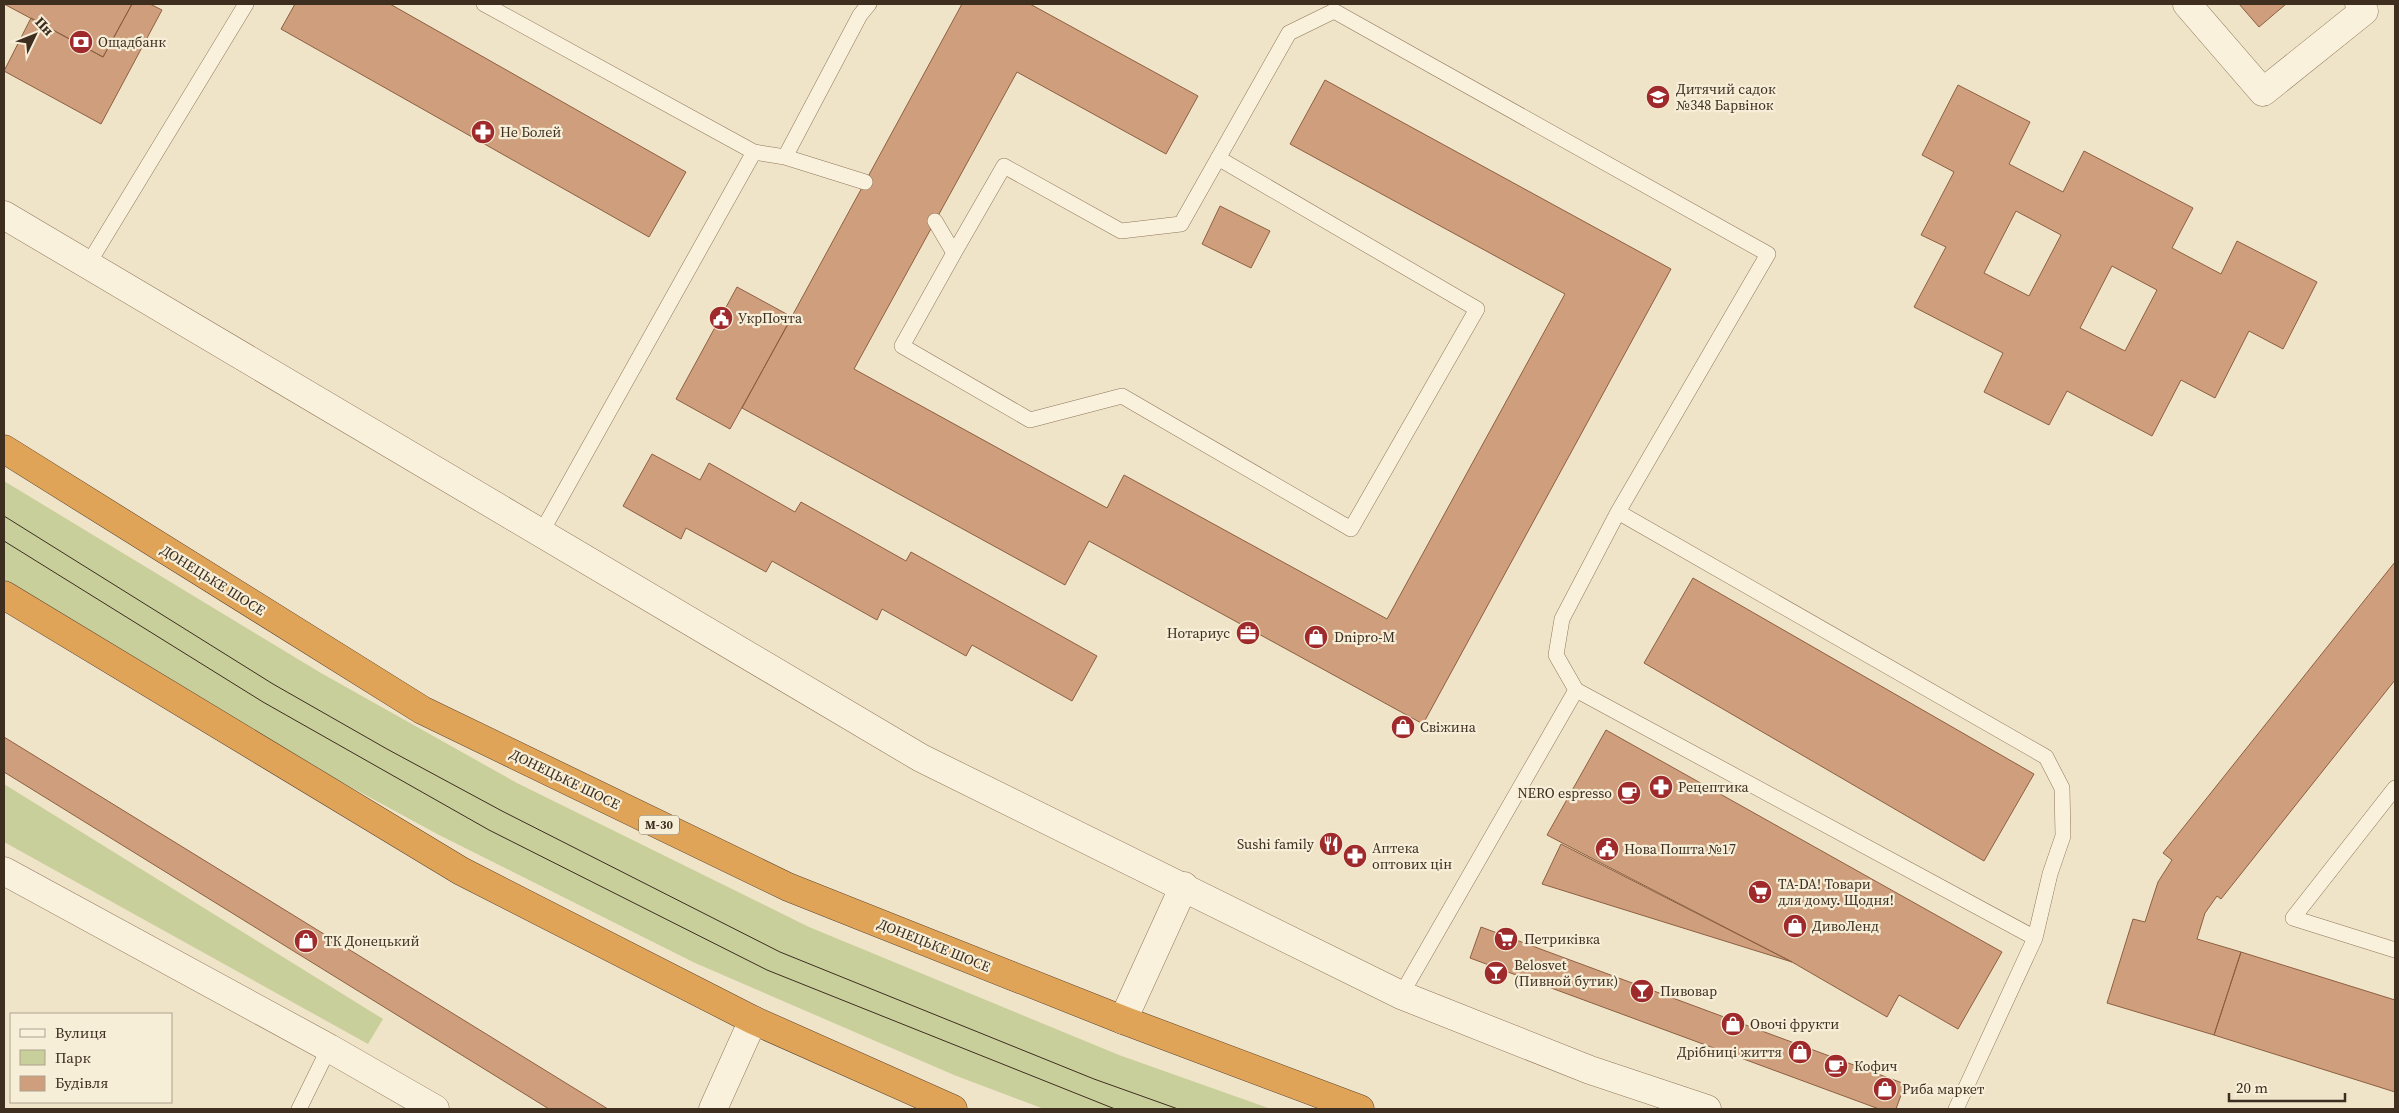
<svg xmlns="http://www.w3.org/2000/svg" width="2399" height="1113" font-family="'Source Serif 4',serif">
<rect width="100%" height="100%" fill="#f0e4c8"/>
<path fill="#c9cf9b" d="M4 481 321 673 517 783 809 927 1119 1055 1271 1109H1044L954 1075 695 963 439 835 301 760 4 582Z
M4 784 383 1019 368 1044 4 842Z"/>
<path fill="#cf9f7d" stroke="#8d5f41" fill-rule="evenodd" d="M4 4H132L103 57Z
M132 4H150L162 10 101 124 4 71 31 18 103 57Z
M295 4H390L686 172 649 237 281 29Z
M962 4H1030L1198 96 1166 154 1017 72 854 369 1107 508 1124 475 1387 619 1565 294 1290 144 1325 80 1671 269 1423 724 1089 541 1065 585 742 408Z
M2239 4H2286L2259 27Z
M1958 85 2030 122 2009 164 2063 192 2084 151 2193 208 2172 248 2221 274 2237 241 2317 282 2283 349 2249 331 2215 398 2181 380 2152 436 2067 391 2049 425 1984 392 2003 353 1914 307 1946 247 1921 235 1954 172 1922 155ZM2016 211 2061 235 2029 296 1984 273ZM2112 266 2157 290 2125 351 2080 328Z
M1220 206 1270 231 1251 268 1202 244Z
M737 287 792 317 730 429 676 399Z
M652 454 700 480 709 463 795 512 801 502 906 561 911 552 1097 656 1072 701 972 645 966 656 882 609 877 620 772 561 766 572 686 528 681 539 623 506Z
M2395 562V680L2221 899 2217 896 2205 913 2197 939 2241 952 2214 1035 2107 1003 2133 919 2145 922 2158 882 2172 860 2163 853Z
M1693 578 2034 774 1984 861 1644 663Z
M1606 730 2002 952 1958 1029 1899 995 1887 1017 1792 962 1547 835Z
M4 737 608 1109H549L4 772Z
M1561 844 1792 962 1542 884Z
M1481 927 1905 1084 1896 1109H1879L1470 958Z
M2241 952 2395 1000V1092L2214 1035Z"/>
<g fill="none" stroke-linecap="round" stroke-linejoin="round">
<g stroke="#8d765c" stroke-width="16">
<path id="lane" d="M484 4 754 152
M785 157 865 182
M935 221 954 253 1004 166 1121 231 1181 224 1289 33 1334 11 1768 254 1618 512 1562 619 1556 655 1576 690 2035 938
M954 253 902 346 1030 420 1122 396 1351 529 1477 309 1218 158
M87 266 246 4
M1618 512 2046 757 2062 788 2063 836 2050 874 2035 938 1956 1109
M541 533 754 152 785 157 860 15 869 4
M2395 788 2293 918 2395 950
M1401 995 1576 690
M299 1109 329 1048"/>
</g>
<g stroke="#8d765c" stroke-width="29">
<path id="street" d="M2187 4 2263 92 2364 11 2359 4
M4 215 921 758 1401 995 1590 1070 1707 1109
M4 871 329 1048 435 1109
M1123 1020 1184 886
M713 1109 753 1020"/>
</g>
<g stroke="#5b4430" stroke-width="29">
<path id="highway" d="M4 449 422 710 788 887 1123 1020 1360 1109
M4 595 461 871 753 1020 953 1109"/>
</g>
<use href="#lane" stroke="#faf1dc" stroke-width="15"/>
<use href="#street" stroke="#faf1dc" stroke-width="28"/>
<use href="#highway" stroke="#e0a458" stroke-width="28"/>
<path stroke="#3d2e20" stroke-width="1" d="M4 516 273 684 387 749 502 811 780 952 1094 1079 1178 1109
M4 541 263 702 489 830 767 970 1115 1109"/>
</g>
<defs>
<g id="bank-disc" transform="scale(1.25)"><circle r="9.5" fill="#9e2a2b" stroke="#f7eed8"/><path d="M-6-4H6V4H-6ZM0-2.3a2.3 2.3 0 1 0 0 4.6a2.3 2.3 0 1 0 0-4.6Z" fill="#fff"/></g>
<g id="school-disc" transform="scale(1.25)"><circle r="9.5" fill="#9e2a2b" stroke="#f7eed8"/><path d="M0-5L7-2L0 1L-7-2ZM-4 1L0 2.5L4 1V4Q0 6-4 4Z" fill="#fff"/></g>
<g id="pharmacy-disc" transform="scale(1.25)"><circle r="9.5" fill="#9e2a2b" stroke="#f7eed8"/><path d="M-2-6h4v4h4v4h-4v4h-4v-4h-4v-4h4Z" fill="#fff"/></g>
<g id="civic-disc" transform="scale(1.25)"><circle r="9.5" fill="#9e2a2b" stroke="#f7eed8"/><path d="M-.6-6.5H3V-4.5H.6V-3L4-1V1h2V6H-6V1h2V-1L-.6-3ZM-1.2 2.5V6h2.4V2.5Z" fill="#fff"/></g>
<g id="office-disc" transform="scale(1.25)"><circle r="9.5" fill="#9e2a2b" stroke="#f7eed8"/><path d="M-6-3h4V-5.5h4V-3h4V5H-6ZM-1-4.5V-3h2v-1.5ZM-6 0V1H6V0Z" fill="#fff"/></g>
<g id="shop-disc" transform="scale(1.25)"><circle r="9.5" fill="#9e2a2b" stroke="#f7eed8"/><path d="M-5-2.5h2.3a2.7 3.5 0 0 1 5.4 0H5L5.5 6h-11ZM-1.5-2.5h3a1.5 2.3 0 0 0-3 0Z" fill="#fff"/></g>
<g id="cafe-disc" transform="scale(1.25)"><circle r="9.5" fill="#9e2a2b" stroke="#f7eed8"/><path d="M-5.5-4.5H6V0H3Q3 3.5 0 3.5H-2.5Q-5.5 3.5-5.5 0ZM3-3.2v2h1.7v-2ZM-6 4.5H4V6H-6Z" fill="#fff"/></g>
<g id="restaurant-disc" transform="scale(1.25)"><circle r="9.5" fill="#9e2a2b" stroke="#f7eed8"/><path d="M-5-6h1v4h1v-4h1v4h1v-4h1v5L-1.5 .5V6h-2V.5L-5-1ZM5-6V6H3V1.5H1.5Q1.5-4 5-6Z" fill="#fff"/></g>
<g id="supermarket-disc" transform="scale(1.25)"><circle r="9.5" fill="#9e2a2b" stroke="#f7eed8"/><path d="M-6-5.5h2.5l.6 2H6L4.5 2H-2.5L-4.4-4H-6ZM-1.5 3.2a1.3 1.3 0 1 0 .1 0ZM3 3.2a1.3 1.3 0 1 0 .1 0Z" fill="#fff"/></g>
<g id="bar-disc" transform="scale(1.25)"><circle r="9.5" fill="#9e2a2b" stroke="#f7eed8"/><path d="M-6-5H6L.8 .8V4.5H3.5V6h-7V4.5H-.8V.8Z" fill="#fff"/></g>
</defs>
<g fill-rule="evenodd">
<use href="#bank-disc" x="81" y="42"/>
<use href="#school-disc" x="1658" y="97"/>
<use href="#pharmacy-disc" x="483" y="132"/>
<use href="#civic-disc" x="721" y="318"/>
<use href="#office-disc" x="1248" y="633"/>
<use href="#shop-disc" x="1316" y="637"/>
<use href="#shop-disc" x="1403" y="727"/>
<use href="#pharmacy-disc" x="1661" y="787"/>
<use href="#cafe-disc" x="1629" y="793"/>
<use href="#restaurant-disc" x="1331" y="844"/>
<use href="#civic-disc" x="1607" y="849"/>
<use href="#pharmacy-disc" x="1355" y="856"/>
<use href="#supermarket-disc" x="1760" y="892"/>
<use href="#shop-disc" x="1795" y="926"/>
<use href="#supermarket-disc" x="1506" y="939"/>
<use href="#shop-disc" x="306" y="941"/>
<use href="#bar-disc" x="1496" y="973"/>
<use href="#bar-disc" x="1642" y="991"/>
<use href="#shop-disc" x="1733" y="1024"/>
<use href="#shop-disc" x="1800" y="1052"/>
<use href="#cafe-disc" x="1836" y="1066"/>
<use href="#shop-disc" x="1885" y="1089"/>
</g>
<g text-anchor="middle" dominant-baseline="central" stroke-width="4.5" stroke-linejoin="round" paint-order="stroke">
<rect fill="#f7eed8" stroke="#756857" stroke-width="1" x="639" y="815.5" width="40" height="19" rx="4"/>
<g font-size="12" font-weight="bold" fill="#3d2e20">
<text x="659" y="825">М-30</text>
</g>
<g font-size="14" fill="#3d2e20" stroke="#f7eed8" text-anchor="start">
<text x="98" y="42">Ощадбанк</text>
<text x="1676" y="89">Дитячий садок<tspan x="1676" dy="16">№348 Барвінок</tspan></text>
<text x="500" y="132">Не Болей</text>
<text x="738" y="318">УкрПочта</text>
<text x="1230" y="633" text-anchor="end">Нотариус</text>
<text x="1334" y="637">Dnipro-M</text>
<text x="1420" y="727">Свіжина</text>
<text x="1678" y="787">Рецептика</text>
<text x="1612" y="793" text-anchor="end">NERO espresso</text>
<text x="1314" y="844" text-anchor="end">Sushi family</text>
<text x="1372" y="848">Аптека<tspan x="1372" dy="16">оптових цін</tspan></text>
<text x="1624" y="849">Нова Пошта №17</text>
<text x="1778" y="884">TA-DA! Товари<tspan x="1778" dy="16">для дому. Щодня!</tspan></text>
<text x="1812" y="926">ДивоЛенд</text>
<text x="1524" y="939">Петриківка</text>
<text x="324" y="941">ТК Донецький</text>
<text x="1514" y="965">Belosvet<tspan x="1514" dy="16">(Пивной бутик)</tspan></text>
<text x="1660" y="991">Пивовар</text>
<text x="1750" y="1024">Овочі фрукти</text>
<text x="1782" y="1052" text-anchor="end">Дрібниці життя</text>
<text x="1854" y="1066">Кофич</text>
<text x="1902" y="1089">Риба маркет</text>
</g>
<g font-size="14" fill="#3d2e20" stroke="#f7eed8">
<text transform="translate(213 580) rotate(32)">ДОНЕЦЬКЕ ШОСЕ</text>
<text transform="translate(565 779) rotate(26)">ДОНЕЦЬКЕ ШОСЕ</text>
<text transform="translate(934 945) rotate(22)">ДОНЕЦЬКЕ ШОСЕ</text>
</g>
</g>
<rect width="2399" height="1113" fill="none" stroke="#3d2e20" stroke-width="10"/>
<rect x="10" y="1013" width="162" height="90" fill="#f7eed8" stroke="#ada18e"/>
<rect x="20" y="1029" width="25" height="8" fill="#faf1dc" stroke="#ada18e"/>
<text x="55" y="1038" font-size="15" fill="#3d2e20">Вулиця</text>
<rect x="20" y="1050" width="25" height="15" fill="#c9cf9b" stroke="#ada18e"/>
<text x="55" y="1063" font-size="15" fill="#3d2e20">Парк</text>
<rect x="20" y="1076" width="25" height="15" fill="#cf9f7d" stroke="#ada18e"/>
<text x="55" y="1088" font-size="15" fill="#3d2e20">Будівля</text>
<g transform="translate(35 35) rotate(47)" stroke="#f7eed8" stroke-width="4" paint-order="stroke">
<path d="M0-4L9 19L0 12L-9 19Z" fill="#3d2e20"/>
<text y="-8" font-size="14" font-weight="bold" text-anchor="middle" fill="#3d2e20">Пн</text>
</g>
<path d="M2229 1093v8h116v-8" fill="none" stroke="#3d2e20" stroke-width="2.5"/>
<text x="2236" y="1093" font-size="15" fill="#3d2e20" stroke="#f7eed8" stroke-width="4" paint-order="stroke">20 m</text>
</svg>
